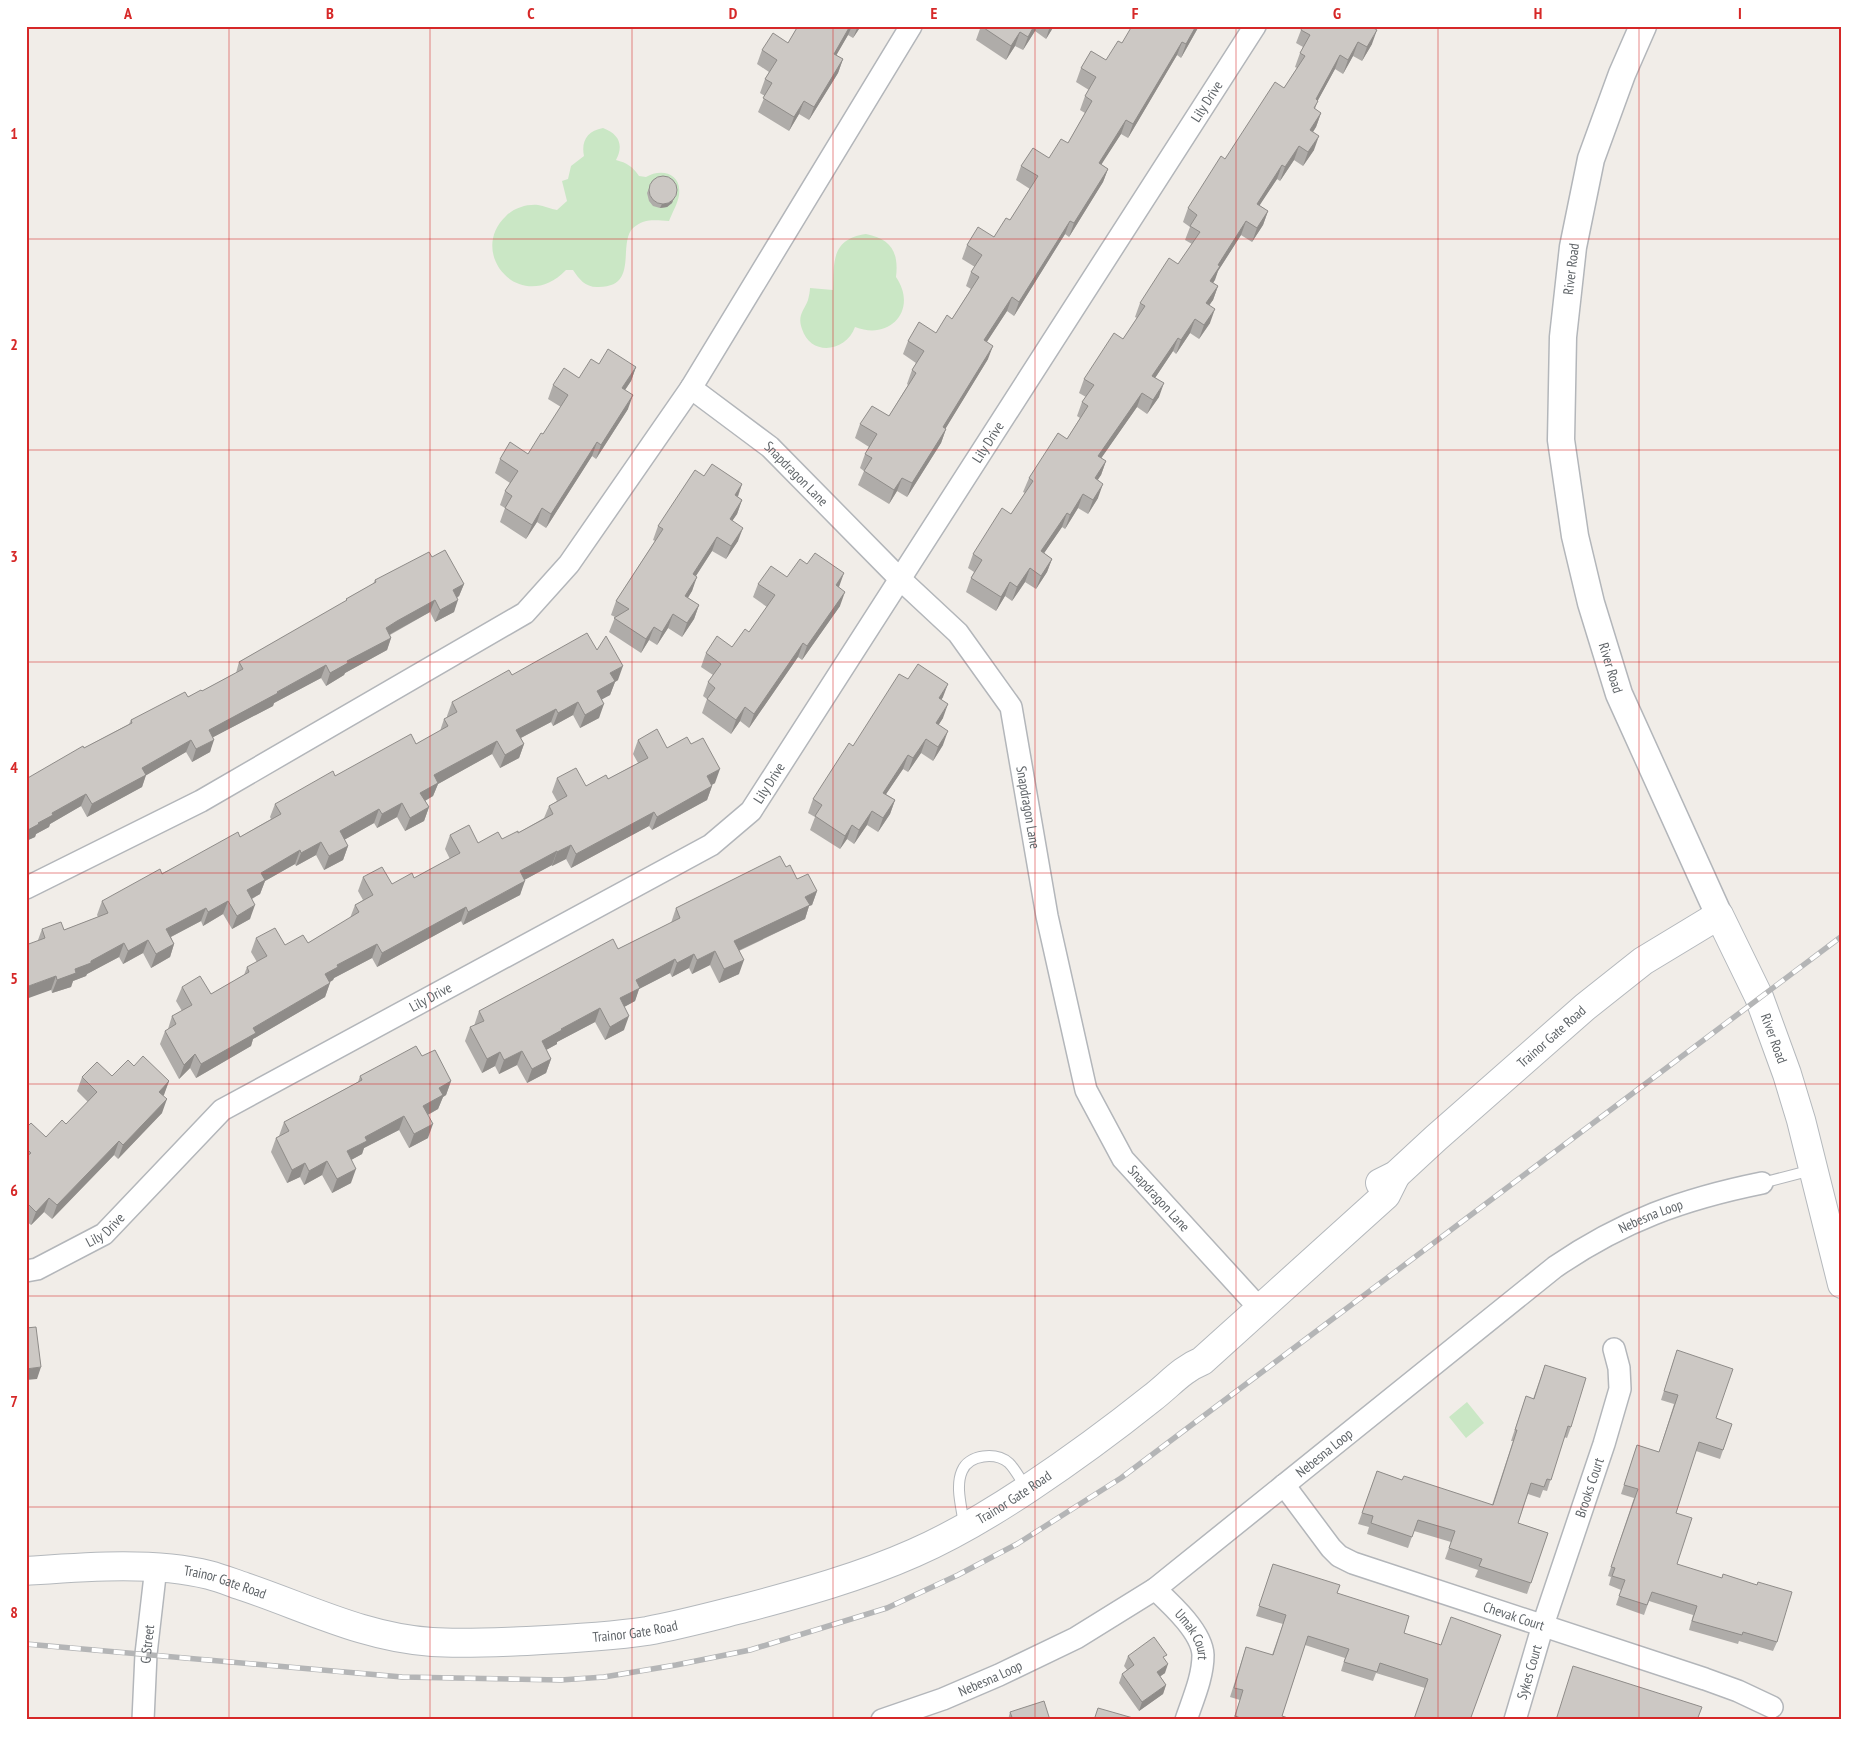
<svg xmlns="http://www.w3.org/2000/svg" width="1868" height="1746" font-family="'PT Sans Narrow',sans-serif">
<rect width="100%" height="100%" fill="#f1ede8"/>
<path fill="#cae7c5" d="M603 128C619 134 624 145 616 160 627 163 632 166 639 176L646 177C661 168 682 173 679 195 678 203 672 213 669 221 655 220 644 218 633 228 617 244 640 288 597 287 585 287 579 279 573 270H566C522 316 466 254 506 216 514 208 527 204 538 205 544 206 551 209 557 210L567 201 562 181 568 179 571 166 584 156C581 141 587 131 603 128Z
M866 234C891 239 899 252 896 277 918 309 891 341 855 327 846 352 811 357 802 329 797 315 804 311 808 300 809 296 810 291 810 288L833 290C834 262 831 239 866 234Z
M1467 1402 1484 1423 1466 1438 1449 1417Z"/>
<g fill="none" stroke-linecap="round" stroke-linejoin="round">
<g stroke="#b3b6ba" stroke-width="12">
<path id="service" d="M1762 1183 1812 1170
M964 1525C962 1508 955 1487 962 1471 969 1454 996 1452 1009 1463 1016 1470 1021 1481 1027 1489"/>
</g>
<g stroke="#b3b6ba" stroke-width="24">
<g id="minor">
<path id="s1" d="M691 388 770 447 899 578 958 633 1011 707 1047 916 1086 1090 1123 1159 1251 1299"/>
<path d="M26 888 201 801 525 613 569 564 691 388 911 26"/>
<path id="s2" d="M26 1271 37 1269 104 1234 222 1110 711 845 751 811 1255 26"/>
<path id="s3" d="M1284 1485 1331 1548 1339 1556 1353 1563 1705 1679 1738 1691 1772 1707"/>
<path id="s4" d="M1155 1589C1171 1604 1202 1632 1203 1655 1203 1677 1193 1699 1186 1720"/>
<path id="s5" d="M143 1720 146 1654 156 1567"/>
<path id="s6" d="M882 1720 943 1699 999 1675 1076 1638 1155 1589 1555 1267C1622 1221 1683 1199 1762 1183"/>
<path id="s7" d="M1515 1720 1543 1625 1604 1444 1620 1389 1619 1368 1614 1349"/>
</g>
</g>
<g stroke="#b3b6ba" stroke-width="29">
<g id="tertiary">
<path id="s8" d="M1643 26 1622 74 1591 159 1573 247 1563 337 1561 440 1575 536 1591 603 1619 694 1719 915"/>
</g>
</g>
<g stroke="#b4b8bc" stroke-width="30">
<g id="secondary">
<path id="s9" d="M1380 1183 1396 1175 1436 1138 1585 1007 1643 961 1719 915 1759 997 1787 1074 1801 1120 1842 1284"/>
<path id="s10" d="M26 1571C83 1567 154 1561 209 1575 221 1578 233 1583 245 1587 307 1608 366 1638 432 1642 464 1644 496 1642 527 1641 567 1639 607 1637 647 1631 680 1625 713 1616 745 1608 802 1593 860 1577 914 1553 953 1536 993 1512 1029 1488 1071 1460 1112 1430 1152 1398 1169 1385 1182 1369 1202 1361L1386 1195 1396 1175"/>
</g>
</g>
<use href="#service" stroke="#fff" stroke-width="10"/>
<use href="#minor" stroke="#fff" stroke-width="21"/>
<use href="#tertiary" stroke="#fff" stroke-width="26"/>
<use href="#secondary" stroke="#fff" stroke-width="28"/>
<g stroke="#b4b5b6" stroke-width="5.5">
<path id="rail" d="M26 1644 402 1677 561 1680 604 1677 676 1665 750 1650 887 1608 958 1575 1017 1544 1121 1478 1842 936"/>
</g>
<use href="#rail" stroke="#fff" stroke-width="4" stroke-dasharray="11" stroke-linecap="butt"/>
</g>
<path fill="#afaca9" d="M798 26H861L853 38 848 35 836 55 843 59 838 73 809 120 799 114 789 131 758 112 765 96 760 93 765 79 769 72 757 64 762 50 788 43Z
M981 26H1054L1046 39 1035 31 1023 50 1015 46 1006 60 976 40Z
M1199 26 1181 58 1177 55 1128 138 1121 134 1101 164 1108 169 1103 182 1069 237 1065 234 1014 316 1007 311 987 341 988 359 945 429H946L941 443 907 497 897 491 889 504 858 485 864 471 860 468 865 454 869 447 855 438 860 424 889 416 908 385 907 384 912 370 916 363 903 354 908 341 936 333 952 319 971 289 966 286 971 272 975 267 962 259 967 245 994 237 1010 220 1030 189 1016 180 1021 166 1049 158 1068 143 1085 113 1080 110 1085 96 1089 90 1076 82 1081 68 1106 60 1122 43Z
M1301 30 1372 44 1362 61 1353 56 1343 74 1335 69 1318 100 1315 109 1321 113 1316 127 1313 132 1314 150 1303 166 1294 160 1280 181 1277 179 1259 205 1268 211 1263 225 1252 242 1241 235 1218 271 1213 283 1218 286 1213 300 1209 305 1210 323 1199 339 1190 333 1176 354 1173 351 1155 378 1159 397 1147 414 1137 407 1101 458 1106 461 1101 475 1097 480 1098 498 1088 514 1078 508 1065 529 1062 527 1044 553 1052 559 1047 572 1036 589 1025 582 1012 601 1005 596 996 611 966 592 971 578 974 572 968 568 973 554 1011 514 1025 493 1023 492 1029 478 1067 439 1080 418 1077 416 1082 402 1086 397 1079 393 1084 379 1123 339 1137 318 1135 317 1140 303 1178 264 1192 244 1185 240 1190 227 1183 222 1188 208 1225 159 1284 88 1297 68 1295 67 1300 53 1303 47 1296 43Z
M652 181 676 192 672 203 667 207 660 208 653 206 649 201 647 193Z
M599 364 636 367 631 381 625 390 628 409 596 459 592 456 546 528 537 522 526 539 500 522 505 508 500 505 505 491 510 483 495 473 500 459 528 454 543 434 561 407 548 399 553 385 579 378Z
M704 476 742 484 738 497 742 500 737 514 732 521 738 541 726 559 712 551 696 576 692 591 688 598 699 605 694 619 682 637 668 628 657 645 649 640 641 653 609 632 615 617 611 615 616 601 655 541 653 540 658 526Z
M432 557 464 584 459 596 457 598 454 612 435 622 430 612 390 635 391 638 387 650 345 673 344 675 326 686 321 678 274 703 273 706 213 737 210 752 192 762 186 752 146 775 142 787 87 817 81 806 50 824 49 827 36 834 35 837 26 841 84 748 129 724 131 720 202 691 236 673 239 662 346 601V599L373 584 375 580Z
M787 577 839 587 840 606 802 660 798 657 749 728 740 721 731 734 702 713 707 699 703 696 708 682 713 675 701 667 706 653 732 647 749 632 767 607 753 597 758 584Z
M597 650 618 680 615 682 610 695 601 699 599 718 580 728 573 715 553 726 551 722 521 738 524 744 519 758 500 768 492 754 438 784 433 796 425 801 429 807 424 821 405 831 397 817 377 828 374 823 344 840 348 846 343 860 324 870 316 855 296 866 295 864 265 881 260 894 252 899 250 919 232 929 223 914 203 926 201 921 171 937 174 944 170 957 151 968 143 953 123 964 119 957 87 974 86 976 73 981 71 987 52 993 38 940 42 929 64 930 98 917 97 915 102 901 240 837 271 819 270 817 275 804 335 776 416 744 440 731 444 719 447 718V716L452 702 512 675Z
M908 679 943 697 941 700 943 718 938 725 943 745 933 761 921 753 908 772 903 769 886 794 895 800 890 814 878 832 867 825 854 844 847 839 840 849 810 830 815 817 808 813 813 799 853 746Z
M638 740 667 748 691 744 715 783 712 785V786L707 800 652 830 649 826 571 868 566 859 552 866V865L524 880 520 895 463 925 461 921 377 967 372 958 334 978 333 980 330 982 325 997 253 1039 251 1046 196 1078 190 1068 179 1079 160 1044 165 1031 168 1029 172 1016 182 1011 176 1001 182 987 211 994 244 975 247 967 257 962 251 952 256 938 285 945 308 943 350 918 355 905 363 900 358 891 363 877 392 884 414 878 450 859 445 849 450 835 478 843 502 839 518 833 544 818 549 806 557 801 552 792 557 778 586 786 608 779 638 763 633 754Z
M786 867 797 879 817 891 812 905 809 906 805 919 739 951V974L719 983 710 965 692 974 689 968 672 977 670 973 639 989 635 1001 624 1007V1030L605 1040 595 1022 557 1042V1044L546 1050 551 1059 546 1073 527 1083 517 1065 499 1074 495 1066 482 1073 465 1041 470 1027 474 1026 479 1011 618 949 671 923 676 908Z
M422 1056 451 1081 446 1095 443 1097 438 1109 428 1115V1138L409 1148 399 1130 364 1148 362 1154 351 1160V1183L332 1193 322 1175 304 1185 300 1177 287 1183 271 1152 276 1138 279 1136 284 1122 358 1082 360 1076Z
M134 1066 169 1081 163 1096 162 1113 118 1159 114 1155 52 1219 44 1212 31 1225 26 1221V1128L46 1137 66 1124 88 1102 77 1091 82 1077 112 1076Z
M1674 1359 1716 1418 1732 1424 1720 1459 1696 1451 1676 1513 1677 1564 1777 1642 1773 1651 1739 1641 1738 1644 1689 1630 1693 1615 1649 1601 1644 1615 1616 1605 1621 1590 1609 1585 1611 1577 1608 1576 1634 1498 1621 1494 1637 1445 1659 1452 1674 1404 1661 1400Z
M1545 1365 1571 1427 1567 1438 1564 1437 1547 1491 1543 1490 1540 1498 1528 1494 1518 1523 1548 1533 1527 1594 1475 1577 1478 1570 1445 1559 1451 1542 1414 1531 1408 1548 1367 1534 1369 1527 1358 1524 1377 1471 1402 1480 1492 1505 1513 1441H1511L1526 1396 1533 1399Z
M1273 1564 1337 1593 1404 1633 1470 1720H1414L1425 1688 1376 1673 1373 1681 1341 1671 1345 1658 1305 1645 1282 1716 1294 1720H1233L1240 1700 1230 1697 1246 1647 1272 1655 1283 1624 1256 1616Z
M1128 1656 1165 1659V1673L1160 1676 1166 1685 1163 1694 1139 1711 1119 1683 1122 1674 1127 1670 1124 1666Z
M1010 1712 1050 1720H1008Z"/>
<path fill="#8f8c89" d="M850 26H852L848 35 829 68 834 54Z
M858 26H861L853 38Z
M1034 26H1037L1035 31 1023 50 1028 37Z
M1050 26H1054L1046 39Z
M1196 26H1199L1181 58 1186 44Z
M1377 30 1372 44 1362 61 1367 47Z
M1020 32 1015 46 1006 60 1011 46Z
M1182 42 1177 55 1128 138 1133 124Z
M1358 42 1353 56 1343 74 1348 60Z
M1340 55 1335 69 1311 113 1316 99Z
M843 59 838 73 809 120 814 107Z
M804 101 799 114 789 131 794 117Z
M1321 113 1316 127 1305 144 1310 130Z
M1126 120 1121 134 1094 176 1099 163Z
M1319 136 1314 150 1303 166 1308 152Z
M1299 146 1294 160 1280 181 1285 167Z
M1282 165 1277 179 1252 217 1257 204Z
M1108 169 1103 182 1069 237 1074 223Z
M674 198 672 203 667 207 660 208 662 204Z
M1268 211 1263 225 1252 242 1257 228Z
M1070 221 1065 234 1014 316 1019 302Z
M1246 221 1241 235 1218 271 1215 280 1205 295 1210 281 1218 265Z
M1218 286 1213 300 1201 317 1206 303Z
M1012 297 1007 311 979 354 984 340Z
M1215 309 1210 323 1199 339 1204 325Z
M1195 319 1190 333 1176 354 1181 340Z
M1178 338 1173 351 1147 390 1152 376Z
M993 346 988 359 938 441 943 427Z
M636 367 631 381 617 402 622 388Z
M1164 383 1159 397 1147 414 1153 400Z
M1142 393 1137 407 1093 470 1098 456Z
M633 395 628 409 596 459 601 445Z
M946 429 941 443 907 497 912 483Z
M597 442 592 456 546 528 551 514Z
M1106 461 1101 475 1090 492 1095 478Z
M902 478 897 491 889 504 894 490Z
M742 484 737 498 735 495Z
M1103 484 1098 498 1088 514 1093 500Z
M1083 494 1078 508 1065 529 1070 515Z
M742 500 737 514 724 533 730 519Z
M542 508 537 522 526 539 532 525Z
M1067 513 1062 527 1036 565 1041 551Z
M743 528 738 541 726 559 731 546Z
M717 537 712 551 688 588 693 574Z
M1052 559 1047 572 1036 589 1041 576Z
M1030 568 1025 582 1012 601 1017 587Z
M844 573 839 587 831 599 836 585Z
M697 577 692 591 680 610 685 596Z
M1010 582 1005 596 996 611 1001 597Z
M464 584 459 596 448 602 453 590Z
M845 592 840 606 802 660 807 646Z
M435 600 430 612 392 633 381 640 386 628 397 621Z
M458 600 454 612 435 622 440 610Z
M699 605 694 619 682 637 687 623Z
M673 614 668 628 657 645 662 632Z
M654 627 649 640 641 653 646 639Z
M391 638 387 650 345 673 344 675 326 686 330 673 347 661Z
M803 643 798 657 749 728 754 714Z
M326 665 321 678 274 703 273 706 204 742 209 730Z
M623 666 618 680 615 682 610 695 592 705 597 691 610 673Z
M948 684 943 697 934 712 939 698Z
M578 702 573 715 553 726 558 713Z
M604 704 599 718 580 728 585 715Z
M948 704 943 718 931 737 936 723Z
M745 707 740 721 731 734 736 720Z
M556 709 551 722 511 743 516 730Z
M948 731 943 745 933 761 938 747Z
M926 739 921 753 908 772 913 758Z
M191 740 186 752 145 776 146 775 142 787 87 817 92 804 142 768Z
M214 740 210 752 192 762 196 749Z
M497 741 492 754 438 784 433 796 416 806 420 793 434 775Z
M524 744 519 758 500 768 505 755Z
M908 755 903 769 878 806 883 793Z
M720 769 715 783 702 790 707 776Z
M712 786 707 800 652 830 657 817Z
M86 794 81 806 50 824 49 827 36 834 35 837 26 841V831L52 813Z
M895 800 890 814 878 832 883 818Z
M402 803 397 817 377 828 382 814Z
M429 807 424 821 405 831 410 818Z
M379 809 374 823 335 845 340 831Z
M872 811 867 825 854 844 859 830Z
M654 812 649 826 571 868 576 854Z
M852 825 847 839 840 849 845 836Z
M321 842 316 855 296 866 301 853Z
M571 845 566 859 552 866 557 852Z
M348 846 343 860 324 870 329 856Z
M300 850 295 864 265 881 260 894 242 904 247 890 261 873Z
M557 851 552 865 515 885 520 871Z
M525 881 520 895 463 925 468 912Z
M817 891 812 905 809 906 805 919 729 955 734 941 805 897Z
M228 901 223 914 203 926 208 912Z
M255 905 250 919 232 929 237 916Z
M466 907 461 921 377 967 382 953Z
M206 908 201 921 161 942 166 929Z
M148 940 143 953 123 964 128 951Z
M124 943 119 957 87 974 86 976 73 981 71 987 52 993 57 980 75 969 91 961Z
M174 944 170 957 151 968 156 954Z
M377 944 372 958 334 978 333 980 320 988 325 974 337 965Z
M715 951 710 965 692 974 697 960Z
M694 954 689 968 672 977 677 963Z
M675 959 670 973 639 989 635 1001 615 1012 620 998 636 980Z
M744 960 739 974 719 983 724 969Z
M56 976 51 990 26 999V987Z
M330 983 325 997 253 1039 251 1046 196 1078 201 1064 253 1028Z
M600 1008 595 1022 557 1042V1044L537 1055 542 1041 561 1029Z
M629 1016 624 1030 605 1040 610 1027Z
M522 1051 517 1065 499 1074 504 1060Z
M500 1052 495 1066 482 1073 487 1059Z
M195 1054 190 1068 179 1079 184 1065Z
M551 1059 546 1073 527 1083 532 1069Z
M169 1081 164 1095 154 1105 159 1092Z
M451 1081 446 1095 443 1097 438 1109 418 1120 423 1106 439 1088Z
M167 1099 162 1113 118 1159 123 1145Z
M404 1116 399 1130 364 1148 362 1154 342 1165 347 1151 365 1137Z
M433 1124 428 1138 409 1148 414 1134Z
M119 1141 114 1155 52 1219 57 1205Z
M327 1161 322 1175 304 1185 309 1171Z
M305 1163 300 1177 287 1183 292 1170Z
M356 1169 351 1183 332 1193 337 1179Z
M49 1198 44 1212 31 1225 36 1212Z
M41 1367 37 1379 26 1380V1369Z
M1168 1664 1165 1673 1154 1681 1157 1672Z
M1166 1685 1163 1694 1139 1711 1142 1702Z"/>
<path fill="#ccc8c4" stroke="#8f8c89" d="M798 26H850L834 54 843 59 814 107 804 101 794 117 763 98 772 83 765 79 777 60 762 50 773 33 788 43Z
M981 26H1034L1028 37 1020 32 1011 46Z
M1132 26H1196L1186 44 1182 42 1133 124 1126 120 1099 163 1108 169 1074 223 1070 221 1019 302 1012 297 984 340 993 346 943 427 946 429 912 483 902 478 894 490 864 471 872 458 865 454 877 434 860 424 872 406 889 416 916 373 912 370 924 351 908 341 919 322 936 333 947 315 952 319 979 277 971 272 982 255 967 245 978 227 994 237 1006 218 1010 220 1038 176 1021 166 1033 148 1049 158 1061 139 1068 143 1092 101 1085 96 1096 77 1081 68 1091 51 1106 60 1118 41 1122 43Z
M1303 26H1370L1377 30 1367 47 1358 42 1348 60 1340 55 1316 99 1318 101 1314 108 1321 113 1310 130 1319 136 1308 152 1299 146 1285 167 1282 165 1257 204 1268 211 1257 228 1246 221 1218 265 1220 266 1210 281 1218 286 1206 303 1215 309 1204 325 1195 319 1181 340 1178 338 1152 376 1164 383 1153 400 1142 393 1098 456 1106 461 1095 478 1103 484 1093 500 1083 494 1070 515 1067 513 1041 551 1052 559 1041 576 1030 568 1017 587 1010 582 1001 597 971 578 982 560 973 554 1002 508 1011 514 1033 481 1029 478 1058 433 1067 439 1088 406 1082 402 1094 385 1084 379 1114 333 1123 339 1145 306 1140 303 1169 258 1178 264 1200 232 1190 226 1197 215 1188 208 1221 156 1225 159 1275 82 1284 88 1305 56 1300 53 1310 35 1301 30Z
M649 190a14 14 0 1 1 28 0a14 14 0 1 1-28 0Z
M608 349 636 367 622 388 633 395 601 445 597 442 551 514 542 508 532 525 505 508 512 496 505 491 518 471 500 459 510 442 528 454 541 433 543 434 568 395 553 385 564 368 579 378 591 359 599 364Z
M712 464 742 484 735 495 742 500 730 519 743 528 731 546 717 537 693 574 697 577 685 596 699 605 687 623 673 614 662 632 654 627 646 639 614 618 629 609 616 601 663 529 658 526 695 470 704 476Z
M445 550 464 584 453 590 458 600 440 610 435 600 397 621 386 628 391 638 347 661 348 663 330 673 326 665 277 692 278 693 209 730 214 740 196 749 191 740 142 768 146 775 92 804 86 794 52 813 53 815 38 823 39 824 26 831V779L83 746 84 748 132 723 131 720 185 692 188 697 201 690 202 691 243 669 239 662 347 600 346 599 376 582 375 580 429 552 432 557Z
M815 553 844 573 836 585 845 592 807 646 803 643 754 714 745 707 736 720 707 699 715 688 708 682 721 664 706 653 717 636 732 647 745 629 749 632 775 595 758 584 771 566 787 577 800 559 807 564Z
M587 633 597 650 606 636 623 666 610 673 615 681 597 691 604 704 585 715 578 702 558 713 556 709 516 730 524 744 505 755 497 741 434 775 438 783 420 793 429 807 410 818 402 803 382 814 379 809 340 831 348 846 329 856 321 842 301 853 300 850 261 873 265 880 247 890 255 905 237 916 228 901 208 912 206 908 166 929 174 944 156 954 148 940 128 951 124 943 91 961V963L75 969 76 973 57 980 56 976 26 987V945L45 938 42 929 61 922 64 930 108 913 102 901 160 869 162 874 238 832 240 837 281 814 275 804 333 771 335 776 411 734 416 744 448 726 444 719 457 712 452 702 509 670 512 675Z
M918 664 948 684 939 698 948 704 936 723 948 731 938 747 926 739 913 758 908 755 883 793 895 800 883 818 872 811 859 830 852 825 845 836 815 816 822 805 813 799 849 743 853 746 899 674 908 679Z
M657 729 667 748 687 737 691 744 703 738 720 769 707 776 712 786 657 817 654 812 576 854 571 845 557 852V851L520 871 525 881 468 912 466 907 382 953 377 944 337 965 338 967 325 974 330 983 253 1028 256 1033 201 1064 195 1054 184 1065 165 1031 176 1024 172 1016 192 1005 182 987 200 976 211 994 249 972 247 967 267 956 256 938 275 928 285 945 303 935 308 943 359 912 355 905 373 895 363 877 382 867 392 884 412 873 414 878 460 853 450 835 469 825 478 843 498 832 502 839 518 831V833L553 814 549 806 567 796 557 778 576 768 586 786 606 775 608 779 648 758 638 740Z
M780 856 786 867 790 865 797 879 808 874 817 891 805 897 810 905 734 941 744 960 724 969 715 951 697 960 694 954 677 963 675 959 636 980 640 988 620 998 629 1016 610 1027 600 1008 561 1029 562 1030 542 1041 551 1059 532 1069 522 1051 504 1060 500 1052 487 1059 470 1027 484 1021 479 1011 613 939 618 949 680 918 676 908Z
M416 1046 422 1056 435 1050 451 1081 439 1088 443 1095 423 1106 433 1124 414 1134 404 1116 365 1137 367 1141 347 1151 356 1169 337 1179 327 1161 309 1171 305 1163 292 1170 276 1138 289 1131 284 1122 362 1080 360 1076Z
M143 1056 169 1081 159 1092 167 1099 123 1145 119 1141 57 1205 49 1198 36 1212 26 1202V1157L31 1153 26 1148V1128L31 1123 46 1137 62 1120 66 1124 97 1092 82 1077 97 1062 112 1076 128 1060 134 1066Z
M36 1327 41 1367 26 1369V1328Z
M1677 1350 1733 1369 1716 1418 1732 1424 1723 1450 1699 1442 1676 1513 1692 1518 1677 1564 1722 1578 1723 1574 1757 1585 1758 1582 1792 1592 1777 1642 1743 1632 1742 1635 1692 1621 1697 1606 1652 1592 1647 1605 1619 1596 1625 1580 1612 1576 1615 1568 1611 1567 1638 1489 1624 1485 1637 1445 1659 1452 1678 1395 1664 1391Z
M1545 1365 1586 1378 1571 1427 1568 1426 1551 1480 1547 1479 1544 1487 1531 1483 1518 1523 1548 1533 1531 1583 1479 1566 1482 1559 1449 1548 1455 1531 1418 1520 1412 1537 1371 1523 1373 1516 1362 1513 1377 1471 1402 1480 1404 1476 1493 1505 1517 1430H1515L1526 1396 1534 1399Z
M1273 1564 1340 1585 1337 1593 1409 1616 1404 1633 1441 1645 1451 1617 1501 1635 1470 1720H1417L1414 1719 1428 1679 1380 1663 1377 1672 1344 1662 1349 1649 1308 1636 1282 1716 1294 1720H1246L1235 1716 1243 1690 1234 1688 1246 1647 1273 1655 1286 1615 1259 1606Z
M1154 1637 1167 1655 1163 1657 1168 1664 1157 1672 1166 1685 1142 1702 1122 1674 1134 1665 1128 1656Z
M1573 1666 1702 1707 1697 1720H1556Z
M1044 1701 1050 1720H1013L1010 1712Z
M1098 1708 1140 1720H1094Z"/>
<path fill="none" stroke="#d62828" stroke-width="1" stroke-opacity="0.55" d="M229 26V1720M430 26V1720M632 26V1720M833 26V1720M1035 26V1720M1236 26V1720M1438 26V1720M1639 26V1720M26 239H1842M26 450H1842M26 662H1842M26 873H1842M26 1084H1842M26 1296H1842M26 1507H1842"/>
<g text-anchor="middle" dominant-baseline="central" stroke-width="4.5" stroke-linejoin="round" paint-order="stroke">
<g font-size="14" fill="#5f6468" stroke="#fff">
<text stroke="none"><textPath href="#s2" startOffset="1710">Lily Drive</textPath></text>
<text transform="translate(1571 269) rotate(-83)">River Road</text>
<text stroke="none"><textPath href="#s2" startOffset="1305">Lily Drive</textPath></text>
<text stroke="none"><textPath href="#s1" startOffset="136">Snapdragon Lane</textPath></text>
<text stroke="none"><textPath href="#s8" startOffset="660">River Road</textPath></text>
<text stroke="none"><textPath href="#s2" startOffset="900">Lily Drive</textPath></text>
<text stroke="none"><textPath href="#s1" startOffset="556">Snapdragon Lane</textPath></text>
<text stroke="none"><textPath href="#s2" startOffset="495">Lily Drive</textPath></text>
<text stroke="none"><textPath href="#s9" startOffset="226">Trainor Gate Road</textPath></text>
<text stroke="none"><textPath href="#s9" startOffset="569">River Road</textPath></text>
<text stroke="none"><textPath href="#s1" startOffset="976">Snapdragon Lane</textPath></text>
<text stroke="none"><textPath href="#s6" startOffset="926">Nebesna Loop</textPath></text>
<text stroke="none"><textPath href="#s2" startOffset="90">Lily Drive</textPath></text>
<text stroke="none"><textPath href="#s6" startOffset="521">Nebesna Loop</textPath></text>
<text stroke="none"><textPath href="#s7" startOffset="244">Brooks Court</textPath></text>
<text stroke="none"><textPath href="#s10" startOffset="1026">Trainor Gate Road</textPath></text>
<text stroke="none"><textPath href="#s10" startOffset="201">Trainor Gate Road</textPath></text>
<text stroke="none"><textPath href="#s3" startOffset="275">Chevak Court</textPath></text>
<text stroke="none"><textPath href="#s10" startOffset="621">Trainor Gate Road</textPath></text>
<text stroke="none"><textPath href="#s4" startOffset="60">Umak Court</textPath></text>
<text stroke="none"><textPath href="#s5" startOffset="76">G Street</textPath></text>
<text stroke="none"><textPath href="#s7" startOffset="50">Sykes Court</textPath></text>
<text stroke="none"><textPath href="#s6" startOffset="116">Nebesna Loop</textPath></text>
</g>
</g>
<rect width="1868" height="1746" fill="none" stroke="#ffffff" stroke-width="55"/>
<rect x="28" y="28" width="1812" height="1690" fill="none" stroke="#d62828" stroke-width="2"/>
<g font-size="16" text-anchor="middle" font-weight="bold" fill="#d62828">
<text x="128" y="19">A</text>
<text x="330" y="19">B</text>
<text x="531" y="19">C</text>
<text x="733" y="19">D</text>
<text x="934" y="19">E</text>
<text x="1135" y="19">F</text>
<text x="1337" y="19">G</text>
<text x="1538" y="19">H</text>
<text x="1740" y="19">I</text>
<text x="14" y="139">1</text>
<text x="14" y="350">2</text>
<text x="14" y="562">3</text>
<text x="14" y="773">4</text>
<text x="14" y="984">5</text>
<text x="14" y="1196">6</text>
<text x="14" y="1407">7</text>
<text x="14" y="1618">8</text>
</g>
</svg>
